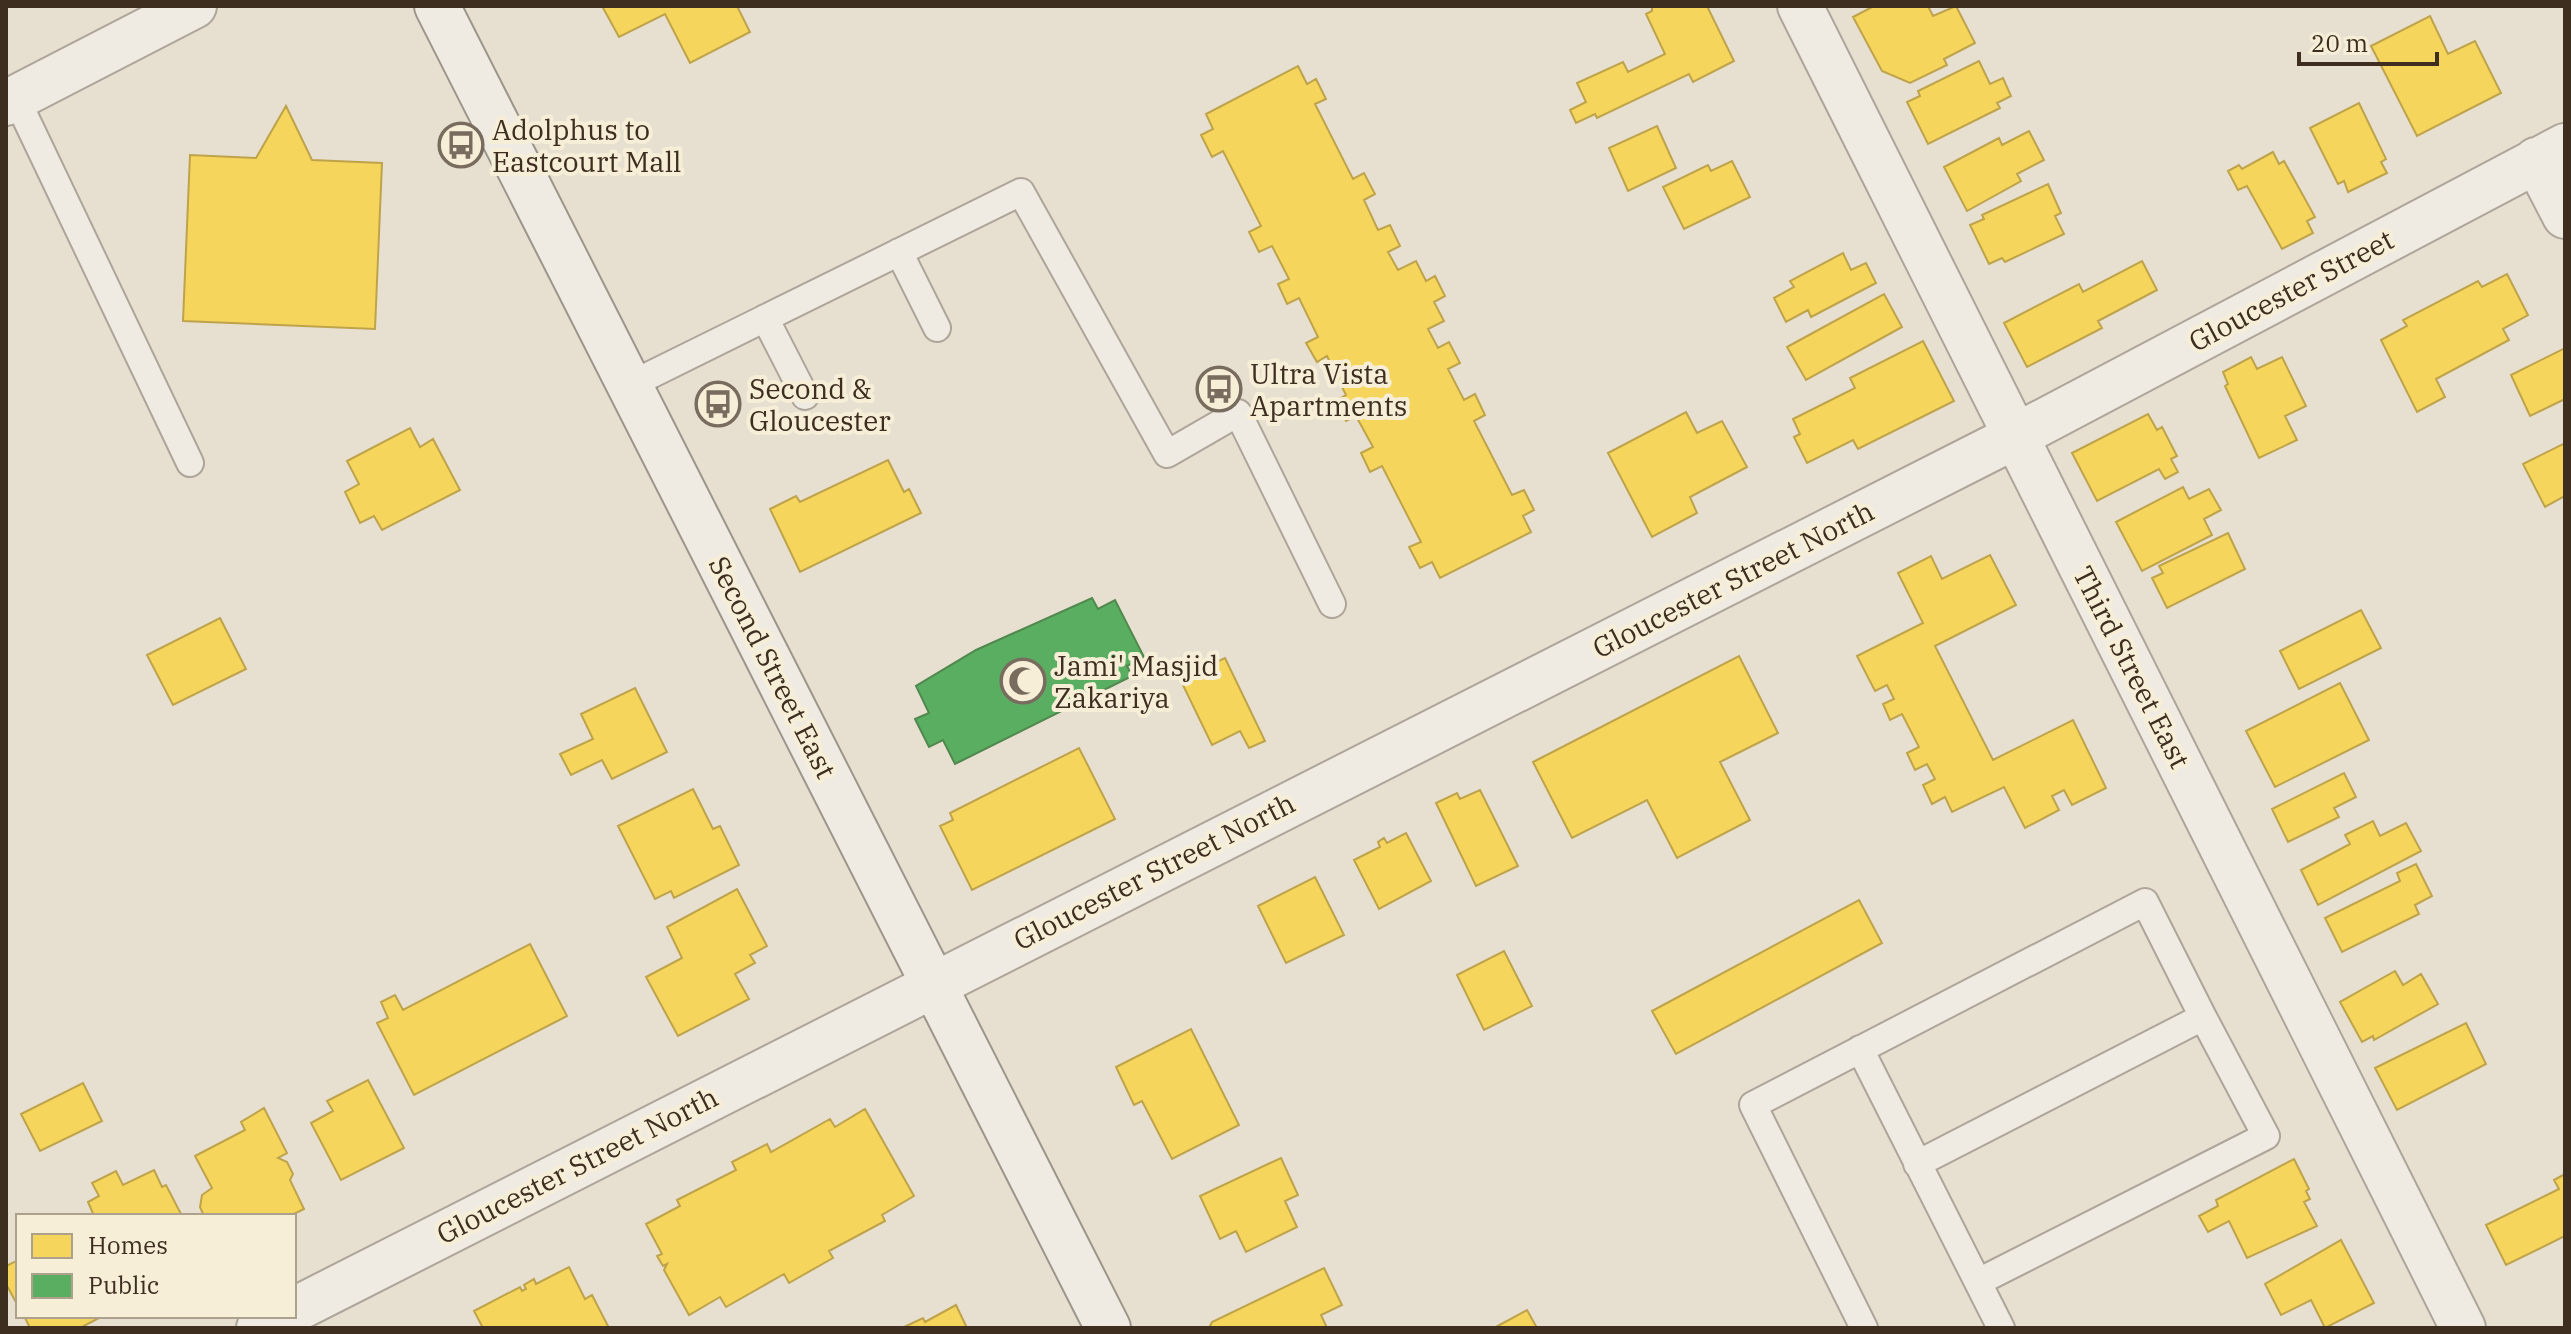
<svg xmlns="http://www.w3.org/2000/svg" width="2571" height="1334" font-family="'IBM Plex Serif',serif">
<rect width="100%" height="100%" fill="#e7e0d1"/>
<path fill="#f6d55c" stroke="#bea34a" stroke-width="2" d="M602 6H737L750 32 690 63 665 14 619 37Z
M1652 6H1707L1734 61 1693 82 1689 74 1597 118 1595 114 1576 123 1570 110 1586 102 1577 83 1623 62 1628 72 1665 54 1646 14 1652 11Z
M1874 6H1928L1933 16 1956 6 1975 43 1944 59 1947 65 1910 83 1882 71 1853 17Z
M2430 16 2448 54 2475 41 2501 93 2417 136 2371 46Z
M1979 61 1990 84 2003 78 2011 96 1997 103 2000 108 1928 144 1907 102 1920 96 1918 91Z
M1298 66 1307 84 1316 79 1326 99 1315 104 1353 179 1364 173 1375 194 1364 200 1378 230 1390 225 1400 246 1388 252 1398 270 1416 261 1426 281 1435 276 1445 296 1434 302 1444 321 1428 329 1438 348 1449 342 1460 363 1448 369 1464 400 1475 394 1485 415 1474 421 1512 495 1524 490 1534 510 1523 516 1531 532 1440 578 1432 562 1420 568 1409 547 1421 542 1382 466 1370 472 1361 453 1373 447 1356 416 1346 421 1336 401 1346 395 1327 356 1317 362 1306 343 1318 337 1299 298 1287 304 1278 284 1289 279 1272 246 1259 252 1249 232 1261 226 1223 151 1212 157 1201 135 1213 129 1206 114Z
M2359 103 2386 159 2381 162 2387 173 2348 192 2344 181 2338 184 2310 128Z
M286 106 312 160 382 163 375 329 183 321 190 155 256 158Z
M1657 126 1676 168 1628 191 1609 148Z
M2029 131 2044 160 2017 174 2021 181 1967 211 1944 167 1999 138 2002 145Z
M2273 152 2279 164 2284 161 2315 217 2307 221 2313 233 2282 249 2247 186 2238 190 2228 171 2239 165 2242 169Z
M1732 161 1750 197 1684 229 1663 187 1708 165 1711 171Z
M2048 184 2061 213 2055 216 2064 234 2005 262 2002 258 1989 264 1970 225 1984 219 1982 215Z
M1843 253 1851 270 1866 263 1876 283 1811 317 1808 310 1786 322 1774 298 1794 287 1790 281Z
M2142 261 2157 290 2098 321 2102 328 2027 367 2004 323 2079 284 2083 292Z
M2507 274 2528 315 2503 329 2509 340 2436 379 2445 397 2417 412 2381 340 2407 326 2403 320 2478 281 2482 287Z
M1884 294 1902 327 1806 380 1787 347Z
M1923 341 1954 401 1858 449 1853 440 1807 463 1794 437 1800 434 1793 419 1855 388 1850 378Z
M2565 348V399L2530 416 2511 375Z
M2251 357 2257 369 2282 357 2306 406 2285 416 2297 440 2259 458 2225 386 2228 384 2223 372Z
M1686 412 1697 433 1722 421 1747 467 1690 497 1697 513 1652 537 1608 453Z
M2148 414 2157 430 2162 427 2177 456 2171 459 2178 472 2165 479 2159 469 2097 501 2072 453Z
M410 428 420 447 433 439 460 490 382 530 374 516 360 523 345 492 359 484 347 461Z
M2565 443V496L2545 507 2523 464Z
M888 460 904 492 909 489 921 513 800 572 770 509 796 496 800 502Z
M2183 487 2189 499 2209 489 2221 510 2204 519 2212 535 2142 571 2116 522Z
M2228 533 2245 569 2167 608 2152 578 2163 573 2159 566Z
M1990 555 2016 605 1935 646 1993 760 2073 720 2106 788 2072 805 2064 790 2052 796 2059 810 2025 828 2004 787 1952 812 1945 797 1932 804 1923 785 1935 779 1927 764 1915 770 1907 753 1919 747 1902 714 1890 720 1883 704 1894 699 1887 685 1875 691 1857 656 1923 623 1898 573 1931 556 1942 579Z
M2361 610 2381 648 2299 689 2280 651Z
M220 618 246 669 173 705 147 655Z
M1739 656 1778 733 1720 762 1750 820 1677 858 1647 800 1572 838 1533 762Z
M1225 658 1265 741 1249 748 1240 731 1212 745 1180 679Z
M2340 683 2369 740 2275 787 2246 731Z
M635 688 667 752 612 779 602 760 571 775 560 754 593 739 581 714Z
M1079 748 1115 819 972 890 940 826 953 820 950 813Z
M2344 773 2356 797 2334 808 2339 817 2288 842 2272 809Z
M693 789 713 829 720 826 739 865 674 898 671 891 655 899 618 826Z
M1480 790 1518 866 1476 886 1436 803 1457 793 1460 799Z
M2373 821 2380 836 2406 823 2421 851 2318 905 2301 870 2350 844 2345 835Z
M1406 833 1431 881 1379 909 1354 860 1380 847 1378 842 1384 838 1387 843Z
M2416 864 2432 896 2415 905 2419 914 2342 952 2325 918 2400 881 2397 873Z
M1315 877 1344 935 1286 963 1258 906Z
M737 889 767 946 750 955 755 963 735 974 749 999 678 1036 646 977 682 958 667 927Z
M1859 900 1882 943 1676 1054 1652 1011Z
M530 944 567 1016 414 1095 377 1023 388 1018 381 1002 395 995 403 1010Z
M1504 951 1532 1006 1484 1030 1457 975Z
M2395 971 2403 985 2421 974 2438 1004 2374 1040 2373 1036 2362 1042 2340 1002Z
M2466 1023 2486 1064 2397 1110 2375 1068Z
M1191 1029 1239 1125 1172 1159 1142 1101 1134 1105 1116 1067Z
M368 1080 404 1148 341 1180 311 1123 333 1111 327 1101Z
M83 1083 102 1121 40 1151 21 1114Z
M264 1108 287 1153 278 1158 287 1162 293 1174 290 1180 304 1209 290 1216H204L200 1207 202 1195 212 1188 195 1156 245 1130 241 1122Z
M865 1109 914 1196 882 1215 885 1221 829 1251 833 1258 789 1283 784 1274 726 1307 720 1297 689 1315 664 1270 667 1264 663 1266 657 1256 662 1254 646 1224 680 1206 677 1200 736 1170 732 1162 767 1144 771 1152 830 1119 835 1127Z
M1281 1158 1298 1195 1285 1201 1297 1227 1246 1252 1236 1231 1220 1239 1200 1196Z
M2294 1159 2309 1189 2306 1191 2310 1199 2304 1202 2317 1226 2247 1258 2229 1221 2208 1232 2199 1216 2218 1206 2216 1200Z
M154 1170 162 1187 166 1185 182 1216H94L88 1202 99 1196 92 1183 116 1171 123 1185Z
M2565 1174V1236L2506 1265 2486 1225 2559 1189 2554 1180Z
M2341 1240 2374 1303 2325 1328 2311 1300 2281 1315 2265 1284Z
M18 1260V1306L6 1284V1266Z
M569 1267 585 1299 592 1295 609 1328H483L474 1311 520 1287 522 1291 526 1289 524 1285 534 1279 536 1284Z
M1324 1268 1342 1305 1321 1315 1327 1328H1209L1212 1322Z
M956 1305 967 1328H902L923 1318 925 1322Z
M1527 1310 1537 1328H1494Z
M24 1316H100L101 1317 80 1328H30Z"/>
<path fill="#5aae61" stroke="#51884e" stroke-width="2" d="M1092 598 1098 609 1115 600 1144 657 1127 666 1132 676 955 764 943 740 929 747 915 719 929 713 916 686 976 650Z"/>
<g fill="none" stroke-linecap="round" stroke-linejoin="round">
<g stroke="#ada599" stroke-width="30">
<path id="lane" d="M16 98 190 463
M899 252 937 328
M765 318 805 396
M630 385 1021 192 1167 454 1238 413 1332 604
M1860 1049 2001 1328
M1978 1282 2266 1136 2203 1017
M1864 1328 1753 1105 2145 902 2203 1017 1917 1164"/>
</g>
<g stroke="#ada599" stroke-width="48">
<path id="street" d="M1800 6 2463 1328
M6 103 194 6
M2536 160 2565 216
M294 1310 2016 436 2565 146
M259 1328 282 1316"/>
</g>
<g stroke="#9c958a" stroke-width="48">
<path id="secondary" d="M437 6 1108 1328"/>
</g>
<use href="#lane" stroke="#efebe3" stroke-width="26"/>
<use href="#street" stroke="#efebe3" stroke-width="44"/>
<use href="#secondary" stroke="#efebe3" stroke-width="44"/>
</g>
<defs>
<g id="bus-ring" transform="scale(2.3)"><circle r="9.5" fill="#f7eed8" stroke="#786c5e" stroke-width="1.5"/><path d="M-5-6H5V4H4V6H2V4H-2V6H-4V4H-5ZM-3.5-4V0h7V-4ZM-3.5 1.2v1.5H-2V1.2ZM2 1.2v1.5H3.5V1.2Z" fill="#786c5e"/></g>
<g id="mosque-ring" transform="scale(2.3)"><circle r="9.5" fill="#f7eed8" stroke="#786c5e" stroke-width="1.5"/><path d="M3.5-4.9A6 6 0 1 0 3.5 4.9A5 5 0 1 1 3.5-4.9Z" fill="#786c5e"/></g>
</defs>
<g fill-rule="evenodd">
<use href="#bus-ring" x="461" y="145"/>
<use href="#bus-ring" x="1219" y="389"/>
<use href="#bus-ring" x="718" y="404"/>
<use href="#mosque-ring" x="1023" y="681"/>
</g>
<g text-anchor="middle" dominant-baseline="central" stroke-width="8" stroke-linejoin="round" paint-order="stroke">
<g font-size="28" fill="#3d2e20" stroke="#f7eed8" text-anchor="start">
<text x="492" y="129">Adolphus to<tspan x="492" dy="32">Eastcourt Mall</tspan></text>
<text x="1250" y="373">Ultra Vista<tspan x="1250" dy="32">Apartments</tspan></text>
<text x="749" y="388">Second &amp;<tspan x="749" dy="32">Gloucester</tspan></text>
<text x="1054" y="665">Jami' Masjid<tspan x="1054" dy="32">Zakariya</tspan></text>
</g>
<g font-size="28" fill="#3d2e20" stroke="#f7eed8">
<text transform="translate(2291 290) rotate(-28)">Gloucester Street</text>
<text transform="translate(1733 579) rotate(-27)">Gloucester Street North</text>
<text transform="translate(773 667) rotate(63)">Second Street East</text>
<text transform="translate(2132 667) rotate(63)">Third Street East</text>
<text transform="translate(1154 871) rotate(-27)">Gloucester Street North</text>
<text transform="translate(577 1165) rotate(-27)">Gloucester Street North</text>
</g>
</g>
<rect width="2571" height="1334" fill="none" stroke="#3d2e20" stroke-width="16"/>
<rect x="16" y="1214" width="280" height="104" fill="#f7eed8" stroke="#ada18e" stroke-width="2"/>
<rect x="32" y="1234" width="40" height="24" fill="#f6d55c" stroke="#ada18e" stroke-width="2"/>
<text x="88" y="1254" font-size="24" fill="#3d2e20">Homes</text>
<rect x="32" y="1274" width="40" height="24" fill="#5aae61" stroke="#ada18e" stroke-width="2"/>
<text x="88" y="1294" font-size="24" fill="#3d2e20">Public</text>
<path d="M2299 52v12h138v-12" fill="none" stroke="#3d2e20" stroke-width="4"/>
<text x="2311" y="52" font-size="24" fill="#3d2e20" stroke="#f7eed8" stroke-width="6" paint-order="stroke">20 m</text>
</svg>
